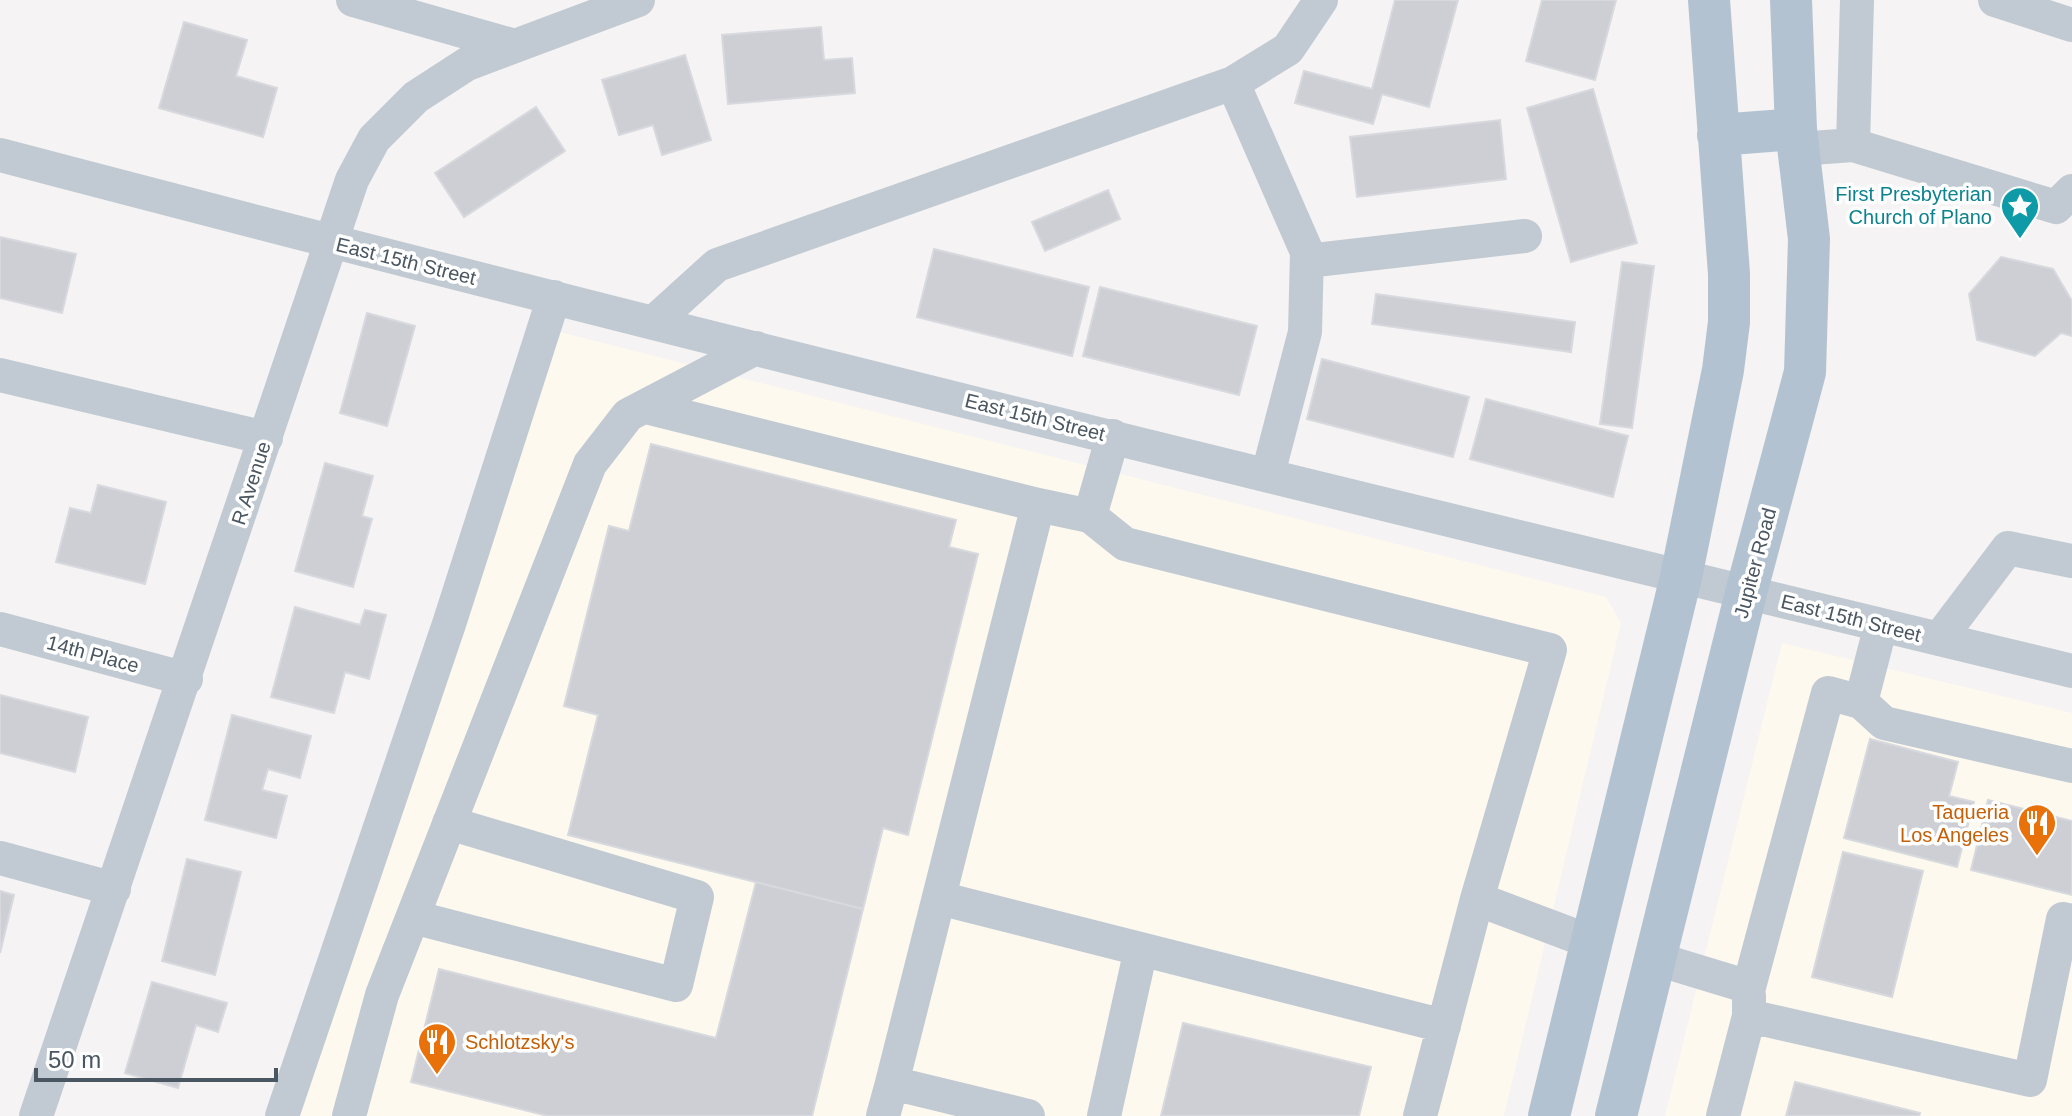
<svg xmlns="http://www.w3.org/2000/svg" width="2072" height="1116" font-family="Helvetica,sans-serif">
<rect width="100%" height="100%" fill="#f5f3f3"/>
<path fill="#fdf9ef" d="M560 332 1606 597 1621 623 1504 1116H293Z
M1782 643 2072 713V1116H1665Z"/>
<path fill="#cdcfd5" stroke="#d7d9de" stroke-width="2" d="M1395 0H1458L1429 107 1382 94 1373 124 1295 103 1304 71 1372 89Z
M1542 0H1616L1595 80 1526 61Z
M184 22 247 40 236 76 277 88 263 137 159 108Z
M821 27 824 60 852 58 855 93 728 104 722 35Z
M685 55 711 140 662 155 653 125 619 135 602 80Z
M1593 89 1637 243 1571 262 1527 108Z
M536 107 565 151 464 217 435 173Z
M1500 120 1506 179 1357 197 1350 137Z
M1108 190 1120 219 1045 251 1032 222Z
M0 237 76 254 62 313 0 298Z
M934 249 1089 287 1072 356 917 317Z
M2001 257 2053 269 2072 301V336L2061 333 2035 356 1977 340 1969 294Z
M1622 262 1654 266 1632 428 1600 424Z
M1100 287 1257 326 1239 395 1083 356Z
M1376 294 1575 322 1571 352 1372 324Z
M367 313 415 326 387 426 340 413Z
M1322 359 1469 397 1453 457 1307 419Z
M1486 399 1628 436 1613 497 1470 459Z
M651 444 956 520 949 547 978 554 908 835 883 828 863 909 568 835 598 715 564 706 609 526 629 531Z
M325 463 373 476 362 516 372 519 353 587 295 571Z
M98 485 166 502 145 584 56 562 70 508 91 513Z
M295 607 360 625 365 610 386 615 369 679 345 672 334 713 271 697Z
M0 695 88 717 75 772 0 753Z
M232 715 311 736 300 778 268 769 262 790 287 796 276 838 205 820Z
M1870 739 1958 762 1949 796 1974 802 1957 867 1844 838Z
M1988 800 2072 821V895L1971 870Z
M1843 852 1923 871 1892 997 1812 977Z
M187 859 241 872 215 975 162 961Z
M756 882 863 909 812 1116H548L411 1082 439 969 716 1038Z
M0 891 14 895 0 953Z
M152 982 227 1003 218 1032 196 1025 178 1088 125 1073Z
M1183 1023 1371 1067 1359 1116H1161Z
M1795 1082 1920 1113 1919 1116H1786Z"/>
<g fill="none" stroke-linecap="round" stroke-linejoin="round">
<path stroke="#c1cad2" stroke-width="34" d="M353 0 515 46
M1995 0 2072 25
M1233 83 1288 49 1321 0
M1853 145 1857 0
M1798 149 1853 145 2056 207 2072 191
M0 155C688 336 1380 504 2072 671
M1307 261 1525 236
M654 322 717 265 1233 83 1307 252 1305 332 1268 474
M0 375 266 438
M646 407 1038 505
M1090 516 1125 544 1550 650 1477 899
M0 629 186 679
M1939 639 2008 548 2072 561
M1861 702 1884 723 2072 766
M0 858 114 889
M939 898 1444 1026
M413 917 676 985 697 897 449 823
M1657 959 1749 987 1828 693 1861 702 1881 625
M1749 1016 2030 1080 2063 919 2072 921
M36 1116 352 180 374 139 416 97 467 64 638 0
M282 1116 449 624 554 297
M349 1116 382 995 590 464 628 415 756 348
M883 1116 892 1083
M1028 1116 892 1083 1038 505 1090 516 1113 436
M1104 1116 1141 949
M1420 1116 1477 899 1591 942
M1723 1116 1749 1016V996"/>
<path stroke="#b3c2d1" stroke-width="42" d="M1718 135 1796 129
M1549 1116 1681 577 1723 370 1729 322V274L1709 0
M1616 1116 1746 593 1805 372 1809 239 1796 129 1791 0"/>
</g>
<defs>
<g id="sight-pin" transform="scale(2)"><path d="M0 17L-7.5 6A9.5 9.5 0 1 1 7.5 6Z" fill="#0f9aa8" stroke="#fff"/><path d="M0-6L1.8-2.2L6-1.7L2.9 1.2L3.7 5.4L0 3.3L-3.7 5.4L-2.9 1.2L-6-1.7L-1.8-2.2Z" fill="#fff"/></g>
<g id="restaurant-pin" transform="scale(2)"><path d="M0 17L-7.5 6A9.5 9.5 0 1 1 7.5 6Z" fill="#e8710a" stroke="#fff"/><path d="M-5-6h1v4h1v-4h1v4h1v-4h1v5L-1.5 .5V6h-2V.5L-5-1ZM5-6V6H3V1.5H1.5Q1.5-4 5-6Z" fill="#fff"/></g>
</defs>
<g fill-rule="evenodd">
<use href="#sight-pin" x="2020" y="206"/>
<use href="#restaurant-pin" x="2037" y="823"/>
<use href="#restaurant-pin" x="437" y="1042"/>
</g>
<g text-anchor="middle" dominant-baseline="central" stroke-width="7" stroke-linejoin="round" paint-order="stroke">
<g font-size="20" fill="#0d838f" stroke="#fff" text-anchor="end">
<text x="1992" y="194">First Presbyterian<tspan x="1992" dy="23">Church of Plano</tspan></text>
</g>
<g font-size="20" fill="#4a5661" stroke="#fff">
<text transform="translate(406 261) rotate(14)">East 15th Street</text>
<text transform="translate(1035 417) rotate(14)">East 15th Street</text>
<text transform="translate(251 483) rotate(-72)">R Avenue</text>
<text transform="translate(1755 563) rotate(-75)">Jupiter Road</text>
<text transform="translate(1851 618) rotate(14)">East 15th Street</text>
<text transform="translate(93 654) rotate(15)">14th Place</text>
</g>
<g font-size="20" fill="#c56008" stroke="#fff" text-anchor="end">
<text x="2009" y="812">Taqueria<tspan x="2009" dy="23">Los Angeles</tspan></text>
<text x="465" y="1042" text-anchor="start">Schlotzsky's</text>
</g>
</g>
<path d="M36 1068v12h240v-12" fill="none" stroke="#4a5661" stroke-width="4"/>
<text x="48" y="1068" font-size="24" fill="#4a5661" stroke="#ffffff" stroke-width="6" paint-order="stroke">50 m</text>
</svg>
